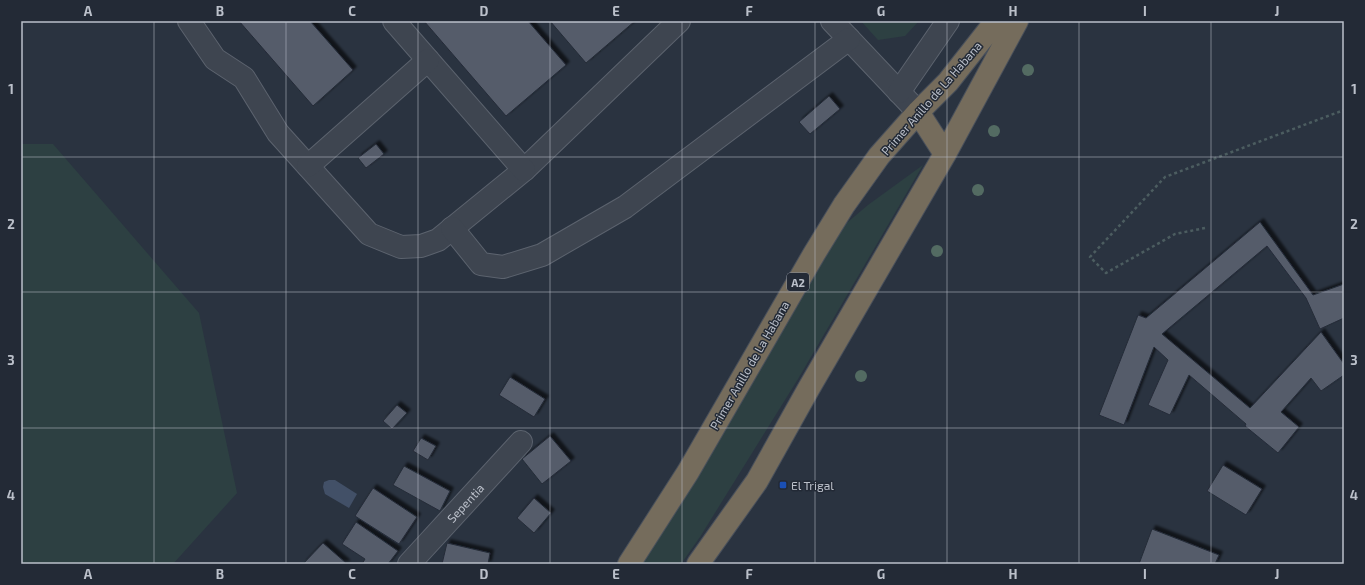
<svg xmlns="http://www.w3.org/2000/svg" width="1365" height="585" font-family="'Exo 2',sans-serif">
<defs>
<filter id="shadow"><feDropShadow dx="3.5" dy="-3.5" stdDeviation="1" flood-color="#0009"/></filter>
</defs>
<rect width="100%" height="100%" fill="#2a3340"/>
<path fill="#2d4042" d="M861 21H919L905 36 878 40Z
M21 144H53L199 313 237 493 173 564H21Z
M923 165 798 379 700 537 681 564H639L842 227 868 205Z"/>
<path fill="#425067" d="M329 480H335L357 494 349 508 325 494 323 487 324 482Z"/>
<path fill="#545c6b" stroke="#252c38" filter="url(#shadow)" d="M239 21H310L353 70 313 106Z
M424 21H528L566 65 506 116Z
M550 21H635L586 63Z
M829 96 840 109 810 134 799 122Z
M376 144 384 154 366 168 358 158Z
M1260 222 1313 295 1344 284V318L1320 329 1306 298 1267 246 1162 334 1250 408 1321 332 1344 364V375L1321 391 1311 378 1281 412 1299 427 1278 453 1245 426 1246 424 1189 375 1170 415 1148 405 1168 360 1154 347 1124 425 1099 415 1138 315 1146 318Z
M510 377 545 399 534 417 499 395Z
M397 405 407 413 392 429 383 421Z
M550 436 571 461 542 484 522 459Z
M421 438 436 446 428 460 413 451Z
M1223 465 1262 489 1246 515 1207 491Z
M404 466 450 491 440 511 393 485Z
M373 488 417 517 399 544 355 516Z
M534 498 551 513 534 533 517 518Z
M356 522 398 551 388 564H362L365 559 342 544Z
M1152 529 1219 555 1215 564H1139Z
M323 543 346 563V564H303Z
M447 543 490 553 488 564H442Z"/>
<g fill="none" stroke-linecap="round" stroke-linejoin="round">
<g stroke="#5c636e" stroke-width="24">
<g id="minor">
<path d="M189 21 215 59 244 78 278 133 369 234 401 247 421 246 438 240 524 170 679 21"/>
<path d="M394 21 524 170"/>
<path d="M832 21 918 112"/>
<path d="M899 92 948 21"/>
<path d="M308 166 428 60"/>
<path d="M452 228 481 264 503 267 542 255 625 207 849 39"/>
<path id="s1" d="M409 564 521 442"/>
</g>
</g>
<g stroke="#49505b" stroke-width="24">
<path id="highway" d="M918 112 945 154
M629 564 688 472 814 254 844 205 879 156 918 112 948 82 996 21
M698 564 757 481 809 388 945 154 1017 21"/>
</g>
<path stroke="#4c5d60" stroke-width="2.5" stroke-dasharray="3 3" stroke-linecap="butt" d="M1205 228 1175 234 1106 273 1090 257 1165 177 1344 110"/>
<use href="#minor" stroke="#3e4550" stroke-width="22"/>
<use href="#highway" stroke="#756c5c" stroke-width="22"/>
</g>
<g fill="#536b62">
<circle cx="1028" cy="70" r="6"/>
<circle cx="994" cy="131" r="6"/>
<circle cx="978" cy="190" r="6"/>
<circle cx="937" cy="251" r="6"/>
<circle cx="861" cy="376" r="6"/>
</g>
<path fill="none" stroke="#bbc0ca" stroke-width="1" stroke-opacity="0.55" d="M154 21V564M286 21V564M418 21V564M550 21V564M682 21V564M815 21V564M947 21V564M1079 21V564M1211 21V564M21 157H1344M21 292H1344M21 428H1344"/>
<rect fill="#1a4fb4" stroke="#232a36" stroke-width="1.5" x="779" y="481" width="8" height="8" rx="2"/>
<g text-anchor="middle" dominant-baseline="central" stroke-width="3" stroke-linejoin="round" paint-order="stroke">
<rect fill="#232a36" stroke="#8d939e" stroke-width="1" x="787" y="273" width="22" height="18" rx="3"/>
<g font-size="11" font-weight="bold" fill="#bbc0ca">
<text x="798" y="282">A2</text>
</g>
<g font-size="12" fill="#bbc0ca" stroke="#232a36">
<text transform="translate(931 98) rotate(-49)">Primer Anillo de La Habana</text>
<text transform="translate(749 365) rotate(-60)">Primer Anillo de La Habana</text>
<text stroke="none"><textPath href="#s1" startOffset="83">Sepentia</textPath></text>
</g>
<g font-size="12" fill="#bbc0ca" stroke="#232a36" text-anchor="start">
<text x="791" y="485">El Trigal</text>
</g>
</g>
<rect width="1365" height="585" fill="none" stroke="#232a36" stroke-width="44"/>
<rect x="22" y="22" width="1321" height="541" fill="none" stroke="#bbc0ca" stroke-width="1.5"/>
<g font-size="13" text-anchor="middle" font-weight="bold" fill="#bbc0ca">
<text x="88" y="16">A</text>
<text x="220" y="16">B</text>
<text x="352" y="16">C</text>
<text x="484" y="16">D</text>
<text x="616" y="16">E</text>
<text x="749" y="16">F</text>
<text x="881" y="16">G</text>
<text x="1013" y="16">H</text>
<text x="1145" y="16">I</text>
<text x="1277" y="16">J</text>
<text x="11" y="94">1</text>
<text x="1354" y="94">1</text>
<text x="11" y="229">2</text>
<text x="1354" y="229">2</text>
<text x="11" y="365">3</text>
<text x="1354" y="365">3</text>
<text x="11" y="500">4</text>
<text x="1354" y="500">4</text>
<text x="88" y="579">A</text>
<text x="220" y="579">B</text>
<text x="352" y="579">C</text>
<text x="484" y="579">D</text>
<text x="616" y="579">E</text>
<text x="749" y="579">F</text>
<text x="881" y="579">G</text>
<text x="1013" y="579">H</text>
<text x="1145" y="579">I</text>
<text x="1277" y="579">J</text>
</g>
</svg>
